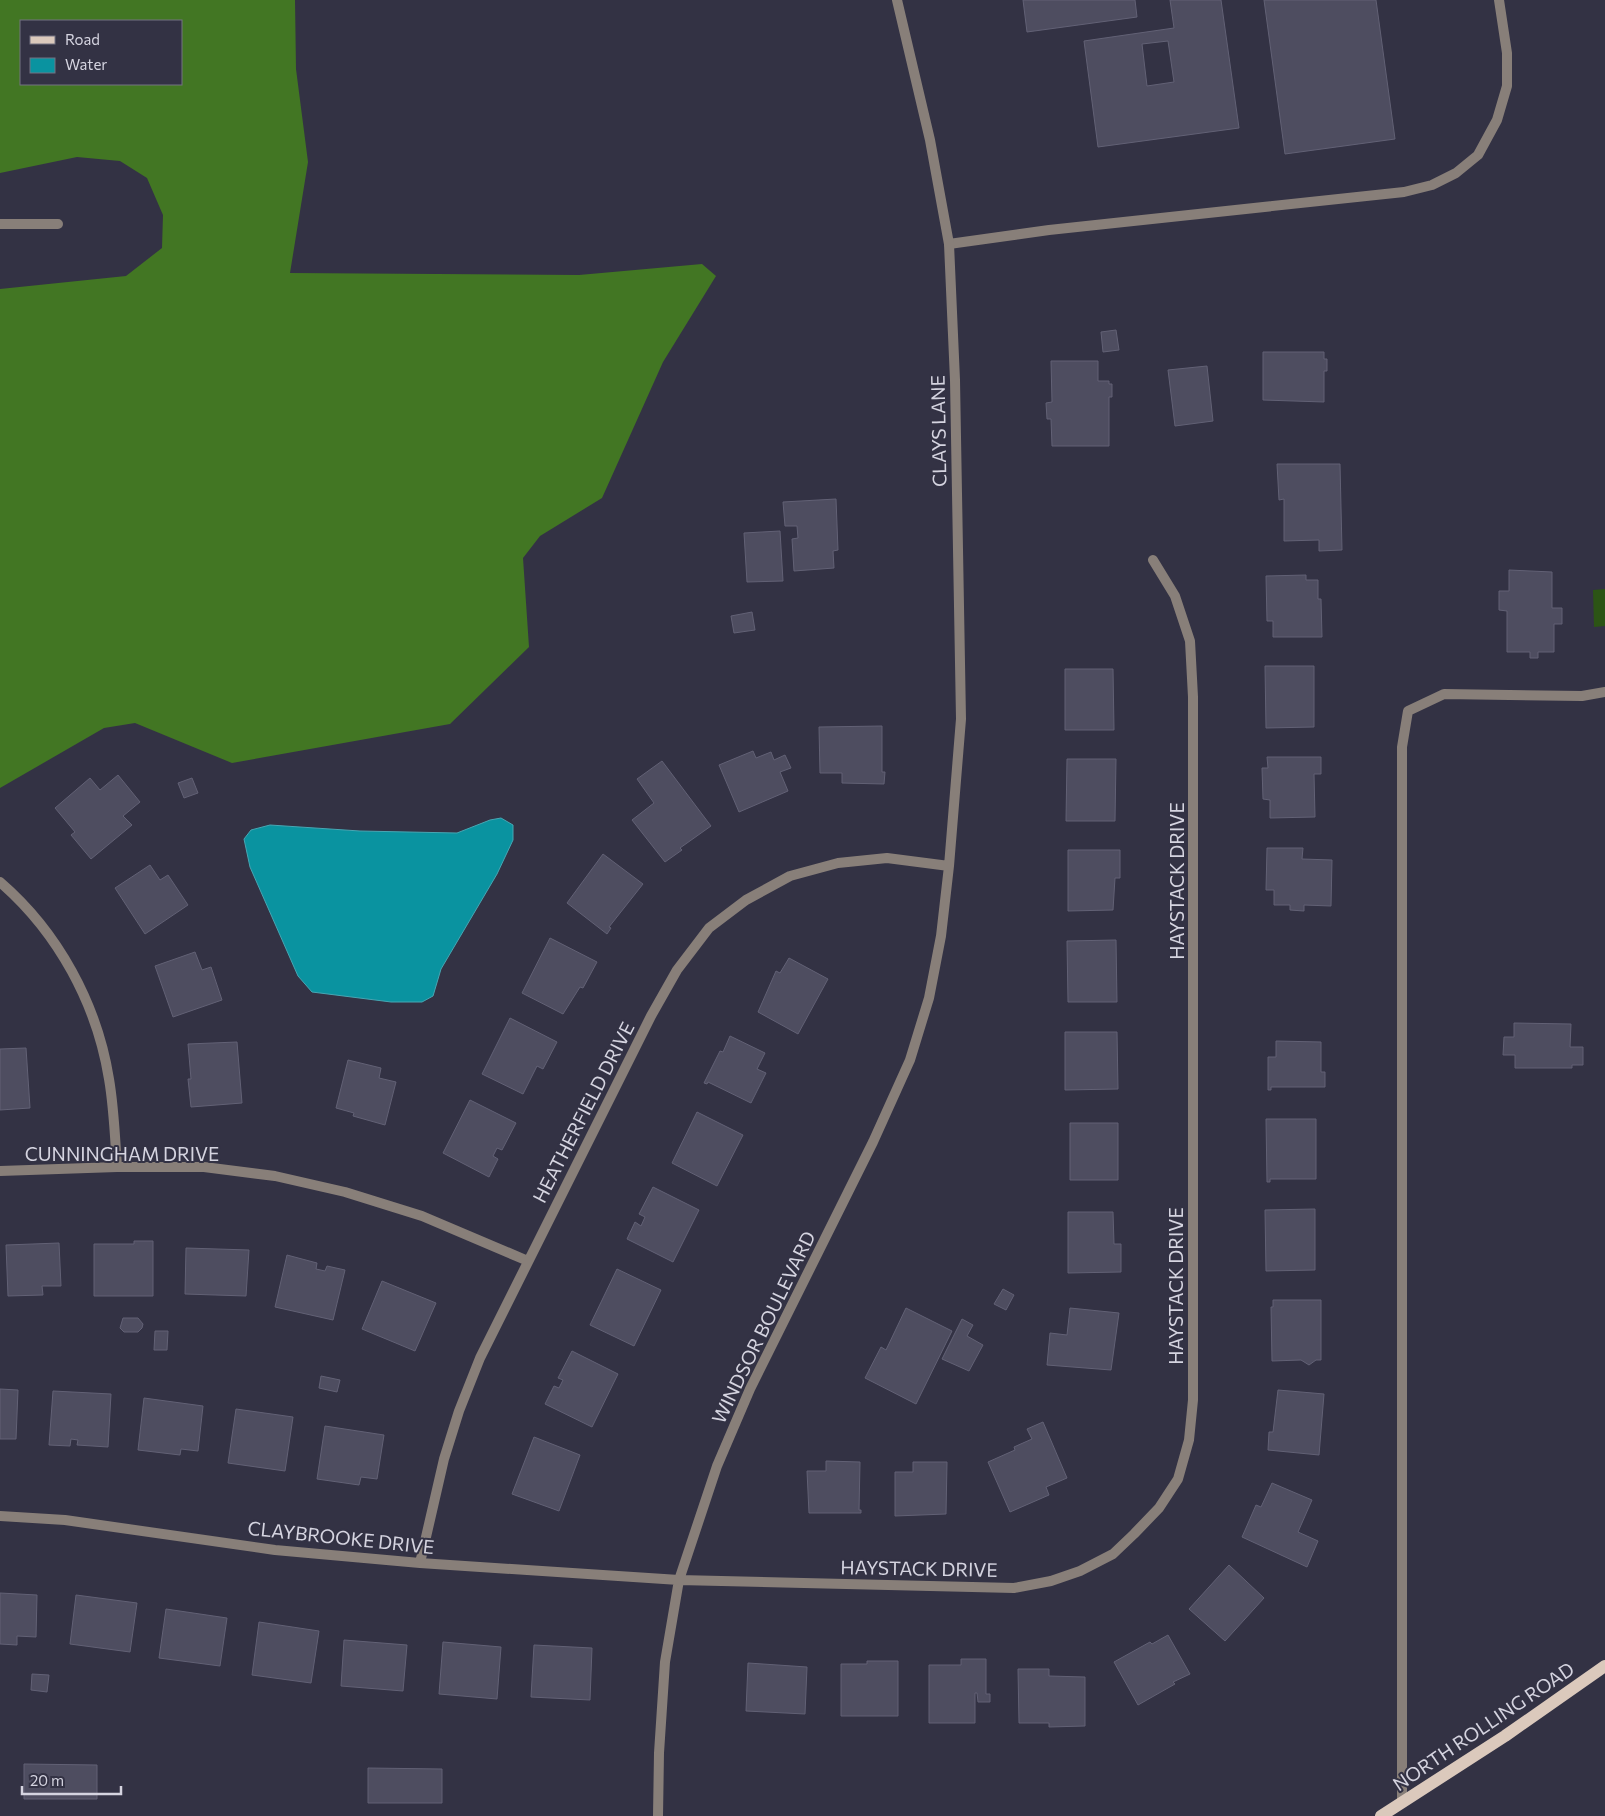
<svg xmlns="http://www.w3.org/2000/svg" width="1605" height="1816" font-family="Commissioner,sans-serif">
<rect width="100%" height="100%" fill="#333244"/>
<path fill="#2c5415" d="M1605 589V626L1594 627 1593 590Z"/>
<path fill="#427623" fill-rule="evenodd" d="M0 0H295L296 69 308 162 290 273 579 275 702 264 716 276 663 362 602 498 540 536 523 558 529 647 450 724 232 763 135 723 104 728 0 788V289L126 276 162 248 163 215 147 178 120 161 77 157 0 173ZM21 21H181V84H21Z"/>
<path fill="#0a93a0" stroke="#47a6b3" d="M501 818 513 825V840L497 874 441 969 433 996 422 1002H391L312 992 298 976 250 867 244 839 251 830 270 825 360 831 457 833 490 820Z"/>
<path fill="#4e4d60" stroke="#626175" fill-rule="evenodd" d="M1023 0H1135L1137 17 1027 32Z
M1170 0H1221L1239 128 1098 147 1084 41 1174 28ZM1168 41 1174 82 1147 86 1142 44Z
M1264 0H1376L1395 139 1285 154Z
M1116 330 1119 350 1103 352 1101 332Z
M1263 352H1324V359H1327V371H1324V402L1263 400Z
M1051 361H1098V381H1109V384H1112V397H1109V446H1052L1051 419H1047L1046 403 1052 402Z
M1207 366 1213 421 1175 426 1168 370Z
M1277 464H1340L1342 550 1319 551V540L1284 541V499L1279 500Z
M836 499 838 550 833 551 834 568 794 571 792 539 798 538 797 526H785L783 502Z
M780 531 783 581 747 582 744 533Z
M1509 570 1552 572V608H1562V624H1554V652H1538V658H1530V652H1507V611L1499 610V591H1509Z
M1306 575V580H1318V599H1321L1322 637H1273V621H1267L1266 576Z
M752 612 755 630 734 633 731 616Z
M1265 666H1314V727L1266 728Z
M1065 669H1113L1114 730H1065Z
M882 726V772H885L884 784 842 783V773H820L819 727Z
M753 751 756 758 771 752 774 760 785 755 791 768 780 772 788 791 739 812 719 765Z
M1267 757H1321V774H1314L1315 817 1270 818V800L1263 799 1262 768H1268Z
M1067 759H1116L1115 821H1066Z
M662 761 711 826 680 848 682 850 665 862 632 820 654 803 637 779Z
M118 775 140 802 123 816 132 825 91 859 71 835 75 832 55 808 90 778 100 790Z
M192 778 198 793 184 798 178 783Z
M1267 848H1303L1302 859 1332 860 1331 906 1304 905V911L1290 910V905H1274V890H1266Z
M1068 850H1120V878H1115L1113 910 1068 911Z
M603 854 643 884 609 927 611 928 607 934 567 903Z
M150 865 160 880 168 875 188 905 145 934 115 888Z
M550 938 597 962 583 988 580 987 563 1014 522 993Z
M1116 940 1117 1002H1068L1067 941Z
M195 952 202 970 211 967 222 1000 173 1017 155 966Z
M789 958 828 979 798 1034 758 1012 776 971 780 973Z
M510 1018 557 1042 543 1069 537 1066 523 1094 482 1074Z
M1514 1023 1571 1024 1570 1047H1583V1065H1572V1068H1515V1055H1503L1504 1037H1514Z
M1065 1032H1117L1118 1089 1065 1090Z
M730 1036 765 1053 757 1069 766 1073 751 1103 708 1082 707 1084 704 1083 720 1051 723 1052Z
M1276 1041 1321 1042V1072H1325V1087H1271V1090H1268V1057H1276Z
M237 1042 242 1103 191 1107 188 1079H191L188 1044Z
M26 1048 30 1108 0 1110V1049Z
M348 1060 381 1068 379 1078 396 1082 385 1125 353 1116 354 1113 336 1108Z
M470 1100 516 1123 502 1150 497 1148 493 1156 498 1159 489 1177 443 1153Z
M697 1112 743 1135 717 1186 672 1163Z
M1266 1119H1316V1179H1270V1182H1267Z
M1070 1123H1118V1180H1070Z
M653 1187 699 1210 673 1262 627 1239 635 1222 641 1226 645 1217 639 1214Z
M1315 1209V1270L1266 1271 1265 1210Z
M1068 1212H1113L1114 1244H1121V1272L1068 1273Z
M134 1241H153V1296H94V1244H134Z
M59 1243 61 1286H42L43 1295 8 1296 6 1245Z
M186 1248 249 1250 246 1296 185 1294Z
M287 1255 317 1263 316 1269 325 1271 327 1266 345 1270 333 1320 275 1307Z
M617 1269 661 1290 634 1346 590 1325Z
M382 1281 436 1303 415 1351 362 1329Z
M1003 1289 1014 1295 1006 1310 994 1304Z
M1273 1300H1321V1360H1316L1309 1365 1301 1360 1272 1361 1271 1307H1273Z
M906 1308 952 1331 916 1404 865 1378 881 1347 886 1350Z
M1070 1308 1119 1313 1111 1370 1047 1365 1050 1333 1067 1335Z
M123 1318H138L143 1324 142 1328 138 1332H124L120 1328Z
M962 1319 973 1325 967 1336 983 1345 969 1371 942 1359Z
M155 1331H168L167 1350H154Z
M572 1351 618 1374 592 1427 545 1404 554 1386 559 1388 563 1380 558 1378Z
M321 1376 340 1380 337 1392 319 1388Z
M0 1389 18 1390 16 1439H0Z
M1278 1390 1324 1394 1319 1455 1268 1450 1269 1432H1273Z
M53 1391 111 1394 108 1447 77 1445 78 1440 71 1439 70 1446 49 1445Z
M144 1398 203 1406 198 1451 181 1449 180 1455 138 1450Z
M236 1409 293 1417 285 1471 228 1463Z
M1043 1422 1067 1478 1046 1487 1049 1495 1010 1512 988 1462 1015 1450 1014 1447 1032 1439 1027 1429Z
M325 1426 384 1435 377 1479 361 1477 359 1485 317 1479Z
M534 1437 580 1455 559 1511 512 1494Z
M826 1461 860 1462 859 1510H861V1513H809L807 1471H826Z
M913 1462H947L946 1514 895 1516V1472H913Z
M1272 1483 1312 1500 1298 1532 1318 1541 1307 1567 1242 1537 1256 1505 1261 1507Z
M1229 1565 1264 1598 1225 1641 1189 1609Z
M0 1593 37 1595 36 1637 17 1636V1645L0 1644Z
M76 1595 137 1603 130 1652 70 1644Z
M166 1609 227 1618 220 1666 159 1658Z
M259 1622 319 1631 311 1683 252 1675Z
M1168 1635 1190 1674 1173 1682 1175 1684 1138 1705 1114 1662 1150 1642 1152 1644Z
M344 1640 407 1645 403 1691 341 1686Z
M443 1642 501 1647 497 1699 439 1694Z
M534 1645 592 1648 590 1700 531 1697Z
M961 1659H986V1694H990V1702H978L977 1693H975V1723H929V1665H961Z
M867 1661H898V1716H841V1664H867Z
M748 1663 807 1667 805 1714 746 1711Z
M1018 1669H1049V1676L1085 1677V1726L1049 1727V1723H1019Z
M32 1674 49 1675 47 1692 31 1690Z
M24 1764 97 1765V1799H24Z
M368 1768 442 1769V1803H368Z"/>
<g fill="none" stroke-linecap="round" stroke-linejoin="round">
<path stroke="#887f79" stroke-width="10" d="M949 244 1049 230 1404 192 1432 185 1456 173 1478 155 1497 120 1507 86V53L1499 0
M1402 1803V747L1408 711 1444 694 1582 696 1605 692"/>
<path stroke="#887f79" stroke-width="10" d="M0 224H58
M0 882C58 932 97 1004 109 1079 114 1108 115 1138 117 1167
M0 1171 117 1167H204L275 1176 345 1192 422 1216 528 1261
M0 1516 65 1520 275 1550 420 1563 679 1580 1014 1588 1051 1581 1080 1571 1113 1554 1134 1534 1159 1508 1178 1479 1189 1440 1193 1400V697L1190 641 1175 596 1153 560
M420 1563 444 1459 459 1411 480 1358 651 1016 677 970 709 928 746 900 790 876 838 863 887 858 949 866
M658 1816 659 1753 665 1662 679 1580 717 1466 750 1389 873 1142 910 1060 929 998 941 936 949 866 961 719 955 380 949 244 930 140 897 0"/>
<path stroke="#dbc9bc" stroke-width="12" d="M1381 1816 1505 1736 1605 1666"/>
</g>
<g text-anchor="middle" dominant-baseline="central" stroke-width="4" stroke-linejoin="round" paint-order="stroke">
<g font-size="19" fill="#d5d4e0" stroke="#333244">
<text transform="translate(938 431) rotate(-91)">CLAYS LANE</text>
<text transform="translate(1176 881) rotate(-90)">HAYSTACK DRIVE</text>
<text transform="translate(583 1112) rotate(-63)">HEATHERFIELD DRIVE</text>
<text x="122" y="1153">CUNNINGHAM DRIVE</text>
<text transform="translate(1175 1286) rotate(-90)">HAYSTACK DRIVE</text>
<text transform="translate(763 1327) rotate(-64)">WINDSOR BOULEVARD</text>
<text transform="translate(341 1537) rotate(6)">CLAYBROOKE DRIVE</text>
<text transform="translate(919 1568) rotate(1)">HAYSTACK DRIVE</text>
<text transform="translate(1483 1726) rotate(-34)">NORTH ROLLING ROAD</text>
</g>
</g>
<rect x="20" y="20" width="162" height="65" fill="#333244" stroke="#747382"/>
<rect x="30" y="36" width="25" height="8" fill="#dbc9bc" stroke="#747382"/>
<text x="65" y="45" font-size="15" fill="#d5d4e0">Road</text>
<rect x="30" y="58" width="25" height="15" fill="#0a93a0" stroke="#747382"/>
<text x="65" y="70" font-size="15" fill="#d5d4e0">Water</text>
<path d="M22 1786v8h99v-8" fill="none" stroke="#d5d4e0" stroke-width="2.5"/>
<text x="30" y="1786" font-size="15" fill="#d5d4e0" stroke="#333244" stroke-width="4" paint-order="stroke">20 m</text>
</svg>
